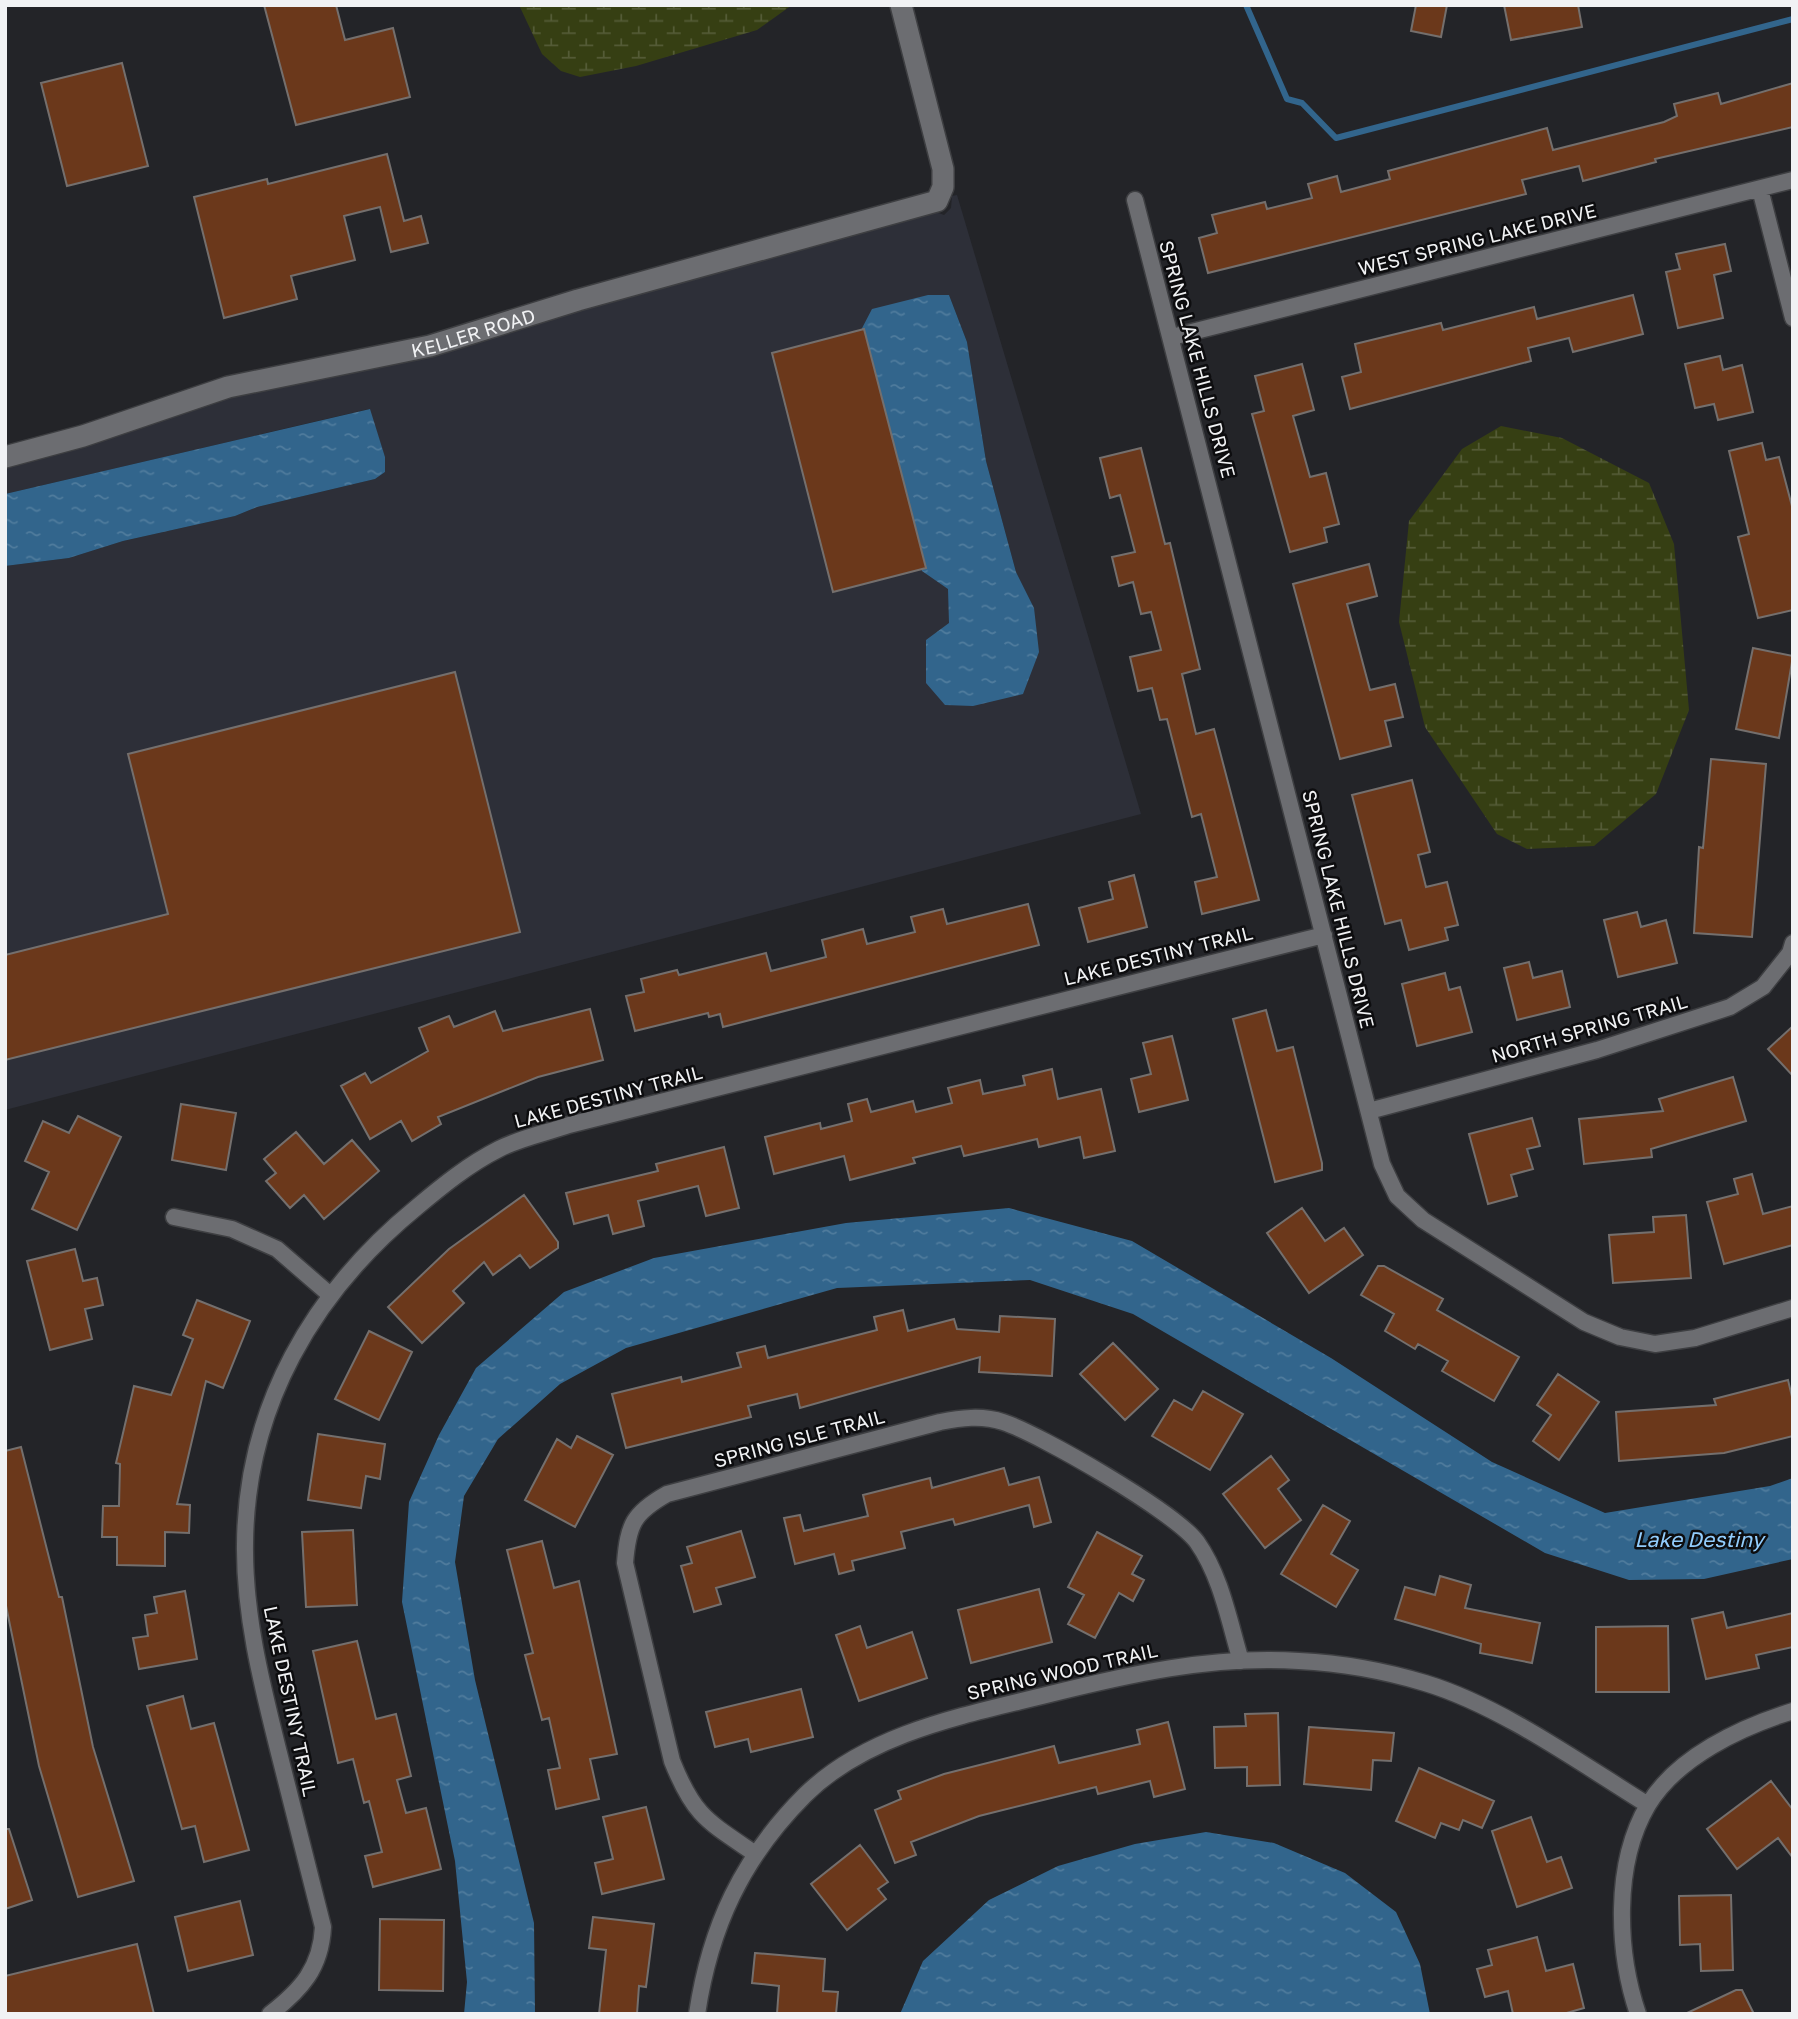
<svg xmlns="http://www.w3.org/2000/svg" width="1798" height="2019" font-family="'Golos Text',sans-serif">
<defs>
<pattern id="wetland-marsh" width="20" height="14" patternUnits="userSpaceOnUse" patternTransform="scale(1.75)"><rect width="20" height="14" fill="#363f13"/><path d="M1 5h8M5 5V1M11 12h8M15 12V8" fill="none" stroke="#545b36"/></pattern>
<pattern id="water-ripples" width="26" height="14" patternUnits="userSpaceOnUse" patternTransform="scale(1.75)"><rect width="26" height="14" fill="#32658c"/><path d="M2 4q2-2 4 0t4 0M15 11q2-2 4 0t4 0" fill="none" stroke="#507c9d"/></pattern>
</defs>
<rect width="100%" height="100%" fill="#232428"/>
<path fill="#2d2f38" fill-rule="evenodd" d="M957 195 1141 814 5 1110V566L69 558 123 541 235 516 257 507 375 479 385 472V457L369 409 5 494V467L87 446 231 397 432 356 581 310 936 212 944 215 951 208 952 196ZM949 295 967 342 986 461 1016 572 1034 608 949 624Z"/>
<path fill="url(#wetland-marsh)" d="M519 5H792L757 30 636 66 580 77 561 71 542 54Z
M1501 426 1562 438 1649 483 1674 544 1689 710 1656 794 1594 846 1527 849 1497 834 1425 727 1399 622 1409 521 1462 449Z"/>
<path fill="url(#water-ripples)" d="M928 295H949L967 342 986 461 1016 572 1034 608 1039 652 1023 694 973 706 945 705 926 683V640L949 623 948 589 922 571 859 334 872 309Z
M370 409 385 457V472L375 479 257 507 235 516 123 541 69 558 5 566V494Z
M1009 1208 1132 1241 1331 1358 1492 1462 1605 1513 1770 1486 1793 1478V1559L1704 1579 1629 1580 1545 1553 1133 1314 1030 1280 837 1288 626 1348 560 1384 498 1439 464 1496 455 1562 475 1680 534 1923 535 2014H464L467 1982 455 1861 402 1602 409 1502 439 1435 476 1368 564 1292 654 1258 846 1223Z
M1206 1832 1274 1843 1345 1873 1396 1912 1420 1964 1430 2014H900L923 1961 989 1900 1058 1866 1135 1844Z"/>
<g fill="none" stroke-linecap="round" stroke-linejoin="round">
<path stroke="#32658c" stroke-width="6" d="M1246 5 1287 99 1302 103 1336 138 1793 19"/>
</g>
<path fill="#6b381b" stroke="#746f6d" stroke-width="2" d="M264 5H336L345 40 393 28 410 97 296 125Z
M1416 5H1447L1441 37 1411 31Z
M1504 5H1578L1582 27 1511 40Z
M122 63 148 166 67 186 41 83Z
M1793 83V127L1655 159 1656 162 1583 181 1579 166 1522 180 1526 194 1208 273 1199 238 1217 233 1212 215 1265 202 1267 209 1312 198 1308 184 1337 176 1341 192 1390 179 1388 171 1547 128 1553 150 1664 122 1677 116 1674 104 1718 93 1721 104Z
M387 154 404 221 421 216 428 243 391 252 380 207 344 216 355 260 291 276 297 299 224 318 194 197 267 179 268 184Z
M1725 244 1731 271 1714 275 1723 318 1678 328 1666 272 1680 269 1676 254Z
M1633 295 1643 334 1573 352 1569 338 1528 348 1531 361 1350 409 1342 377 1361 372 1355 344 1441 323 1443 330 1534 307 1537 319Z
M864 329 926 568 833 592 772 353Z
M1720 356 1723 370 1742 365 1753 412 1718 420 1714 404 1695 408 1685 364Z
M1302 364 1314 410 1293 416 1310 477 1326 473 1339 524 1324 528 1327 542 1290 552 1252 414 1264 411 1255 376Z
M1762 443 1766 460 1779 457 1793 510V610L1758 618 1738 537 1749 534 1729 451Z
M1141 448 1165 544 1170 543 1200 669 1182 674 1196 734 1214 729 1259 900 1202 914 1195 882 1217 877 1201 814 1192 817 1167 719 1160 720 1152 688 1138 691 1130 657 1161 650 1151 612 1141 614 1133 582 1119 586 1112 557 1135 552 1120 495 1110 498 1100 458Z
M1369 564 1377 596 1347 604 1370 690 1395 684 1403 717 1385 721 1391 746 1340 759 1293 584Z
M1753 648 1793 656 1779 738 1736 729Z
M455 672 520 932 5 1060V955L168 914 128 754Z
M1711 759 1766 764 1752 937 1694 933 1699 847 1703 848Z
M1412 780 1430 852 1418 855 1426 887 1447 882 1458 925 1445 928 1448 940 1409 950 1401 920 1385 924 1352 795Z
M1134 875 1147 927 1088 942 1079 908 1113 899 1109 882Z
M1028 904 1039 945 723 1027 720 1014 709 1017 708 1013 635 1031 626 996 644 992 641 979 677 970 679 975 766 953 771 971 826 957 822 940 863 929 867 944 915 932 911 917 943 909 947 924Z
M1637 912 1641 927 1666 920 1677 963 1618 977 1604 920Z
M1529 962 1533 978 1562 971 1570 1007 1517 1020 1504 968Z
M1445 973 1449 990 1460 987 1472 1032 1417 1046 1402 984Z
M590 1009 603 1060 538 1077 438 1117 441 1124 412 1141 401 1121 370 1139 341 1086 365 1073 371 1083 428 1051 419 1028 449 1016 454 1027 495 1011 503 1031Z
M1266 1010 1277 1051 1293 1047 1322 1163V1170L1275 1182 1233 1019Z
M1793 1026V1076L1768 1049Z
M1172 1036 1188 1100 1139 1112 1131 1079 1151 1074 1143 1043Z
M1052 1069 1058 1099 1101 1089 1115 1151 1084 1158 1080 1137 1039 1147 1037 1139 964 1156 961 1146 913 1158 915 1163 850 1180 844 1156 774 1174 765 1137 820 1123 821 1129 852 1121 848 1104 867 1099 871 1112 913 1101 916 1112 952 1103 948 1088 980 1080 983 1094 1025 1085 1023 1076Z
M1733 1077 1746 1121 1651 1149 1652 1157 1584 1164 1579 1119 1663 1111 1659 1099Z
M181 1104 236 1113 226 1170 172 1160Z
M78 1116 121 1137 77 1230 32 1209 49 1172 25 1161 43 1121 69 1133Z
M1532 1118 1540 1146 1527 1149 1533 1169 1511 1175 1517 1196 1488 1204 1469 1134Z
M296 1132 324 1164 352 1140 379 1171 324 1219 304 1195 290 1208 266 1181 276 1173 264 1159Z
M724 1147 739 1208 706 1216 698 1186 638 1201 644 1226 613 1234 608 1215 574 1224 566 1193 658 1171 656 1164Z
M1752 1174 1763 1214 1793 1206V1245L1724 1264 1707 1202 1738 1194 1734 1179Z
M524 1195 558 1242V1248L530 1268 520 1255 493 1275 484 1262 453 1291 464 1303 422 1343 388 1307 449 1249Z
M1302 1208 1325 1241 1344 1228 1363 1255 1309 1293 1267 1233Z
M1686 1215 1691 1278 1613 1283 1609 1235 1654 1232 1653 1217Z
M75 1249 83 1281 97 1278 103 1305 85 1309 92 1339 50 1350 27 1261Z
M1378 1266H1384L1443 1299 1437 1310 1519 1357 1494 1401 1442 1371 1448 1361 1418 1344 1415 1349 1385 1331 1394 1314 1361 1295Z
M197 1300 250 1321 223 1388 206 1381 177 1504 190 1505 189 1533 165 1532V1566L117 1565V1537H102L103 1506H119L120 1464 116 1463 134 1386 171 1395 193 1339 183 1335Z
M903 1310 908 1331 954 1319 957 1329 999 1332 1000 1316 1055 1319 1052 1376 979 1372 980 1357 800 1408 797 1394 748 1406 751 1417 626 1448 612 1394 681 1377 682 1382 741 1367 737 1353 765 1346 768 1358 877 1330 874 1317Z
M369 1331 412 1352 379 1420 335 1399Z
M1113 1343 1158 1389 1125 1420 1080 1374Z
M1558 1374 1599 1402 1559 1460 1533 1441 1551 1415 1537 1405Z
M1788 1380 1793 1401V1436L1724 1453 1619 1461 1616 1412 1716 1405 1714 1399Z
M1203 1391 1243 1414 1210 1470 1152 1436 1174 1400 1192 1410Z
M318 1434 385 1444 380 1479 366 1476 361 1508 308 1500Z
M577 1436 613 1455 575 1527 525 1500 557 1439 571 1448Z
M21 1447 59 1597H62L93 1747 134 1881 78 1897 39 1766 5 1601V1451Z
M1271 1456 1289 1480 1278 1489 1301 1520 1265 1548 1223 1494Z
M1004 1468 1009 1485 1039 1477 1051 1522 1034 1527 1029 1505 955 1525 953 1519 901 1532 905 1548 852 1561 854 1570 839 1574 834 1554 795 1564 784 1518 800 1515 804 1531 868 1516 863 1495 930 1478 932 1488Z
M1323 1505 1350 1521 1331 1554 1358 1570 1336 1607 1281 1574Z
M353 1530 357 1605 306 1607 302 1532Z
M741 1531 755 1577 716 1588 721 1604 694 1612 681 1566 692 1563 687 1547Z
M1097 1532 1142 1556 1132 1574 1144 1580 1133 1601 1119 1593 1095 1638 1068 1624 1084 1595 1068 1587Z
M542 1541 554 1588 579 1581 617 1754 590 1759 599 1799 556 1809 548 1770 560 1768 549 1718 542 1720 525 1655 533 1653 507 1550Z
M1440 1576 1471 1585 1465 1608 1540 1623 1532 1663 1480 1653 1481 1644 1395 1619 1405 1587 1435 1595Z
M1039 1589 1052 1642 971 1663 958 1610Z
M185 1591 197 1659 139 1669 133 1638 148 1636 145 1615 157 1613 154 1597Z
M1723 1612 1727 1628 1793 1613V1647L1756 1655 1759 1668 1706 1679 1692 1619Z
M860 1626 867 1648 912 1632 927 1678 859 1701 836 1635Z
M1668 1626 1669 1692H1596V1627Z
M357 1641 376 1719 396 1714 411 1776 397 1780 406 1813 426 1808 441 1869 373 1887 365 1856 382 1852 369 1801 364 1803 353 1759 338 1763 313 1651Z
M801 1689 813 1737 751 1752 748 1739 715 1747 706 1712Z
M183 1696 191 1729 214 1723 249 1850 204 1862 195 1826 182 1829 147 1706Z
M1278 1713 1280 1785 1247 1786V1767L1215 1768 1214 1727 1246 1726 1245 1714Z
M1168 1722 1185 1789 1154 1797 1150 1781 1098 1794 1096 1787 979 1816 911 1842 916 1855 895 1863 875 1810 901 1799 898 1791 944 1774 1054 1746 1059 1763 1140 1744 1137 1730Z
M1309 1727 1394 1733 1391 1761 1373 1760 1371 1790 1304 1784Z
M1419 1768 1494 1801 1482 1828 1463 1820 1459 1830 1441 1823 1435 1838 1396 1821Z
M1771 1781 1793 1810V1858L1778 1838 1737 1869 1707 1829Z
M646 1807 664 1879 602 1894 595 1863 613 1859 603 1817Z
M1531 1817 1547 1862 1561 1857 1572 1888 1517 1907 1492 1831Z
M5 1829H9L32 1900 5 1909Z
M860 1845 888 1882 878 1889 886 1899 847 1930 811 1884Z
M1731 1895 1733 1970 1701 1971 1700 1944 1680 1945 1679 1896Z
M240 1901 253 1955 188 1971 175 1917Z
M593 1917 654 1924 646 1987 639 1986 637 2014H599L606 1950 589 1948Z
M380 1919 444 1920 443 1991 379 1990Z
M1537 1937 1546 1971 1573 1964 1584 2008 1563 2014H1513L1508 1991 1485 1997 1477 1969 1492 1965 1488 1950Z
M137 1944 154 2014H5V1976Z
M755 1953 825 1959 823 1991 838 1992 836 2014H777L779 1986 752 1983Z
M1736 1990H1742L1754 2014H1685Z"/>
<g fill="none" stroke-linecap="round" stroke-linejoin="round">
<g stroke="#3e3f42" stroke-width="19">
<path id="street" d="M1760 189 1793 318
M1135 200 1382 1164 1397 1196 1423 1220 1584 1322 1620 1337 1655 1344 1695 1338 1793 1308
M1172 337 1793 180
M1369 1111 1597 1050 1730 1007 1763 987 1790 953 1793 943
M174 1217 232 1229 277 1249 329 1294
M754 1853C707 1821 694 1816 672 1761L625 1563C628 1525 633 1513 667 1494L940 1422C960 1418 982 1415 1003 1422 1040 1434 1175 1512 1197 1542 1221 1576 1229 1621 1241 1661
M270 2014C301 1990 321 1968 323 1927 308 1869 294 1811 279 1753 262 1685 244 1615 245 1544 246 1407 313 1292 417 1207 442 1186 469 1164 499 1149 520 1138 546 1133 569 1125L1324 935
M697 2014C710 1927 742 1858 805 1795 867 1734 961 1716 1042 1696 1126 1675 1212 1655 1299 1661 1341 1663 1385 1671 1425 1683 1501 1706 1580 1763 1648 1805
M1638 2014C1617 1952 1613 1864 1648 1805 1677 1757 1741 1727 1793 1711"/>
</g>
<g stroke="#3e3f42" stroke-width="24">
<g id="secondary">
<path id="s1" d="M5 457 83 436 228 387 430 346 578 300 937 201 943 187V169L901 5"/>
</g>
</g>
<use href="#street" stroke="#6c6d71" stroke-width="16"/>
<use href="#secondary" stroke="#6c6d71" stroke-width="21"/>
</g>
<g text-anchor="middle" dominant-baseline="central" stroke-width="5" stroke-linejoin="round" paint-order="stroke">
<g font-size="19" fill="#f1f2f4" stroke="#0d0d0f">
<text transform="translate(1477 239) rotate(-14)">WEST SPRING LAKE DRIVE</text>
<text stroke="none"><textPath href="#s1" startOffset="485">KELLER ROAD</textPath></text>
<text transform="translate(1198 359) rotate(75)">SPRING LAKE HILLS DRIVE</text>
<text transform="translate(1339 909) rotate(76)">SPRING LAKE HILLS DRIVE</text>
<text transform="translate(1158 955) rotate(-14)">LAKE DESTINY TRAIL</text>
<text transform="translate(1589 1028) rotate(-16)">NORTH SPRING TRAIL</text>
<text transform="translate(608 1096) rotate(-15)">LAKE DESTINY TRAIL</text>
<text transform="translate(799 1438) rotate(-15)">SPRING ISLE TRAIL</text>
<text transform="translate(1062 1671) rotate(-13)">SPRING WOOD TRAIL</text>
<text transform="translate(291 1701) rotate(78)">LAKE DESTINY TRAIL</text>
</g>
<g font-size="21" font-style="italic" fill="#92cdfd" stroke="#0d0d0f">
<text x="1699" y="1539">Lake Destiny</text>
</g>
</g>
<rect width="1798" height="2019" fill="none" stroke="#f1f2f4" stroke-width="14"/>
</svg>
